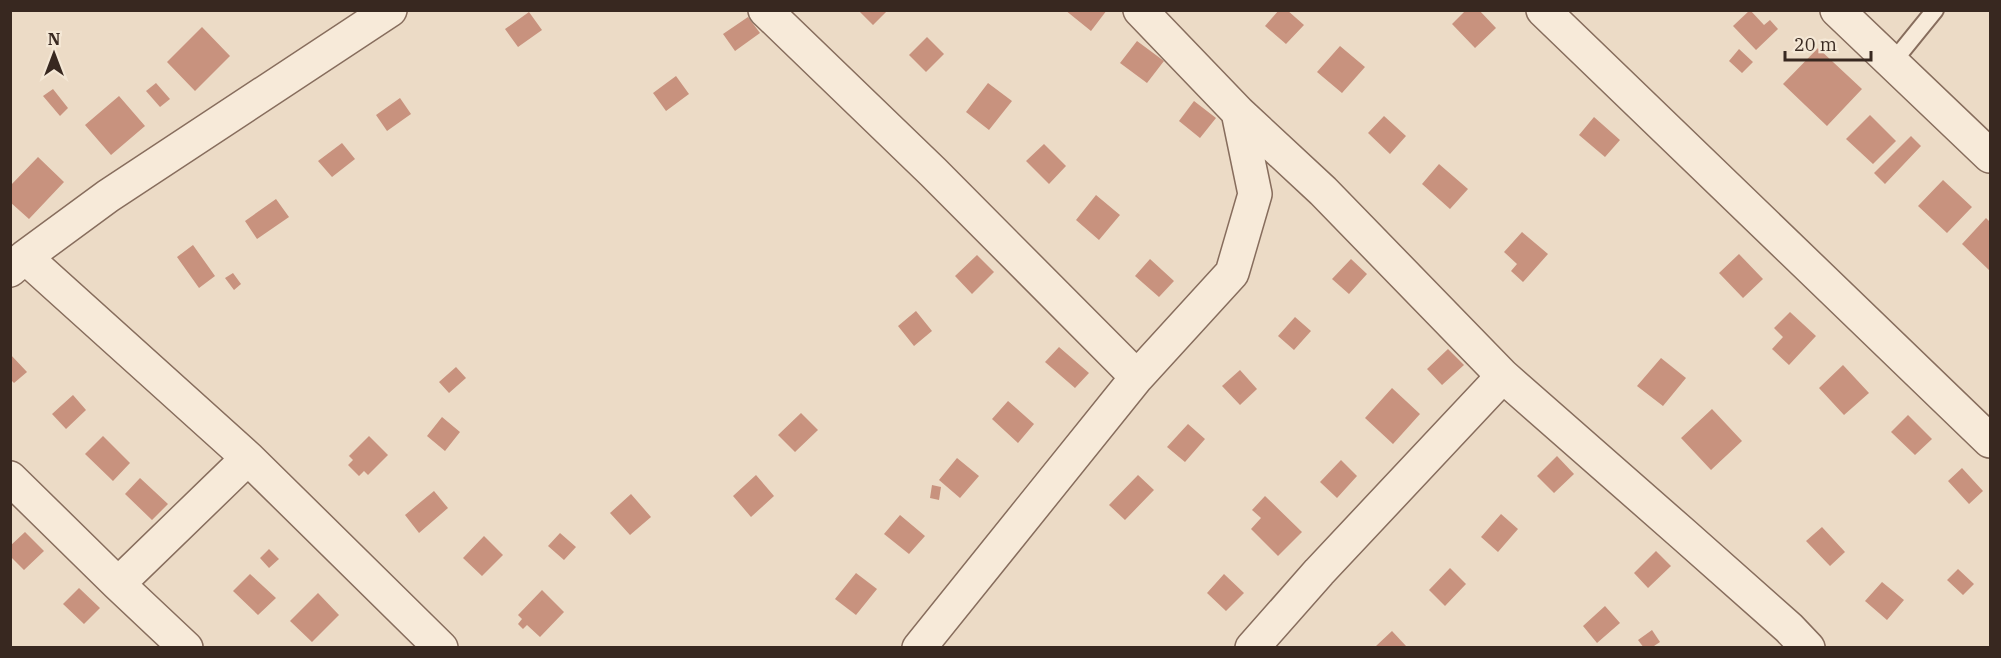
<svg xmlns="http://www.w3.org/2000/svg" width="2001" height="658" font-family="'IBM Plex Serif',serif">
<rect width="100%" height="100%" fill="#ecdbc6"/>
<path fill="#c8927e" d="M858 10H888L873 25Z
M1065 10H1107L1091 31Z
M1279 10H1287L1304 25 1286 44 1265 26Z
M1466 10H1479L1496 28 1475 48 1452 24Z
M1750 10 1764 25 1770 20 1778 29 1756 50 1733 26Z
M529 12 542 30 518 47 505 29Z
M748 17 760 33 735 51 723 34Z
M202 27 230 56 195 91 167 62Z
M927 37 944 54 926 72 909 55Z
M1137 41 1164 61 1147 83 1120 63Z
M1340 46 1365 67 1342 93 1317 72Z
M1818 48 1862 89 1827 126 1783 84Z
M1739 49 1753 62 1742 73 1729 61Z
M676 76 689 94 666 111 653 93Z
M156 83 170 99 160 107 146 91Z
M988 83 1012 101 989 130 966 112Z
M53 89 68 108 60 116 43 96Z
M119 96 145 126 111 155 85 125Z
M400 98 411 114 387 131 376 115Z
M1194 101 1216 118 1200 138 1179 121Z
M1870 115 1896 141 1873 164 1846 139Z
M1384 116 1406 136 1390 154 1368 133Z
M1594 117 1620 140 1605 157 1579 135Z
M1911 136 1921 146 1885 184 1874 173Z
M342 143 355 159 332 177 318 161Z
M1044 144 1066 166 1049 184 1026 161Z
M38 157 64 182 29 219 10 202V186Z
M1439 164 1468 189 1450 209 1422 184Z
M1943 180 1972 207 1947 233 1918 206Z
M1096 195 1120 215 1099 240 1076 220Z
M276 199 289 217 257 239 245 221Z
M1986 218 1990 222V271L1962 244Z
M1522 232 1548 254 1523 282 1511 271 1517 264 1504 252Z
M193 245 215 276 199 288 177 257Z
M1739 254 1763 279 1743 298 1719 273Z
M977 255 994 272 972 294 955 276Z
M1150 259 1174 281 1159 297 1135 276Z
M1351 259 1367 274 1349 294 1332 279Z
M233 273 241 284 234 290 225 278Z
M916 311 932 331 914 346 898 326Z
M1790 312 1816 336 1789 365 1772 349 1783 337 1774 328Z
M1295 317 1311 331 1294 350 1278 336Z
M1059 347 1089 373 1075 388 1045 362Z
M1448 349 1464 365 1442 385 1427 369Z
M10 354 27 372 14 383 10 379Z
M1661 358 1686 378 1663 406 1637 386Z
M1843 365 1869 393 1844 415 1819 388Z
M456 367 466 378 449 393 439 382Z
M1240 370 1257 389 1240 405 1222 386Z
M1392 388 1420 414 1393 444 1365 418Z
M73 395 86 410 66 429 52 414Z
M1008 401 1034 424 1018 443 992 419Z
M1712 409 1742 441 1711 470 1681 438Z
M801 413 818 430 795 452 778 435Z
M1908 415 1932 439 1915 455 1891 432Z
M442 417 460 432 445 451 427 436Z
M1188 424 1205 439 1185 462 1167 447Z
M103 436 130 463 113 481 85 454Z
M369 436 388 455 368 475 364 471 359 476 348 465 353 460 349 456Z
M1557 456 1574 474 1554 493 1537 476Z
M957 458 979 476 960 498 939 480Z
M1341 460 1357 476 1337 498 1320 482Z
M1962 468 1983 491 1969 504 1948 481Z
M756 475 774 496 751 517 733 496Z
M1138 475 1154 490 1125 520 1109 505Z
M140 478 168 504 152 520 125 494Z
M932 485 941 487 939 500 930 498Z
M434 491 448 508 419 533 405 515Z
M631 494 651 517 630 535 610 513Z
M1265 496 1302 532 1278 556 1251 529 1261 518 1252 510Z
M1501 514 1518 529 1498 552 1481 537Z
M900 515 925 536 909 554 884 534Z
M1822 527 1845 552 1830 566 1806 541Z
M25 532 44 551 24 570 10 556V546Z
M560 533 576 547 564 560 548 546Z
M484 536 503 555 482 576 463 558Z
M269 549 279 559 269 568 260 558Z
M1656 551 1671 566 1648 588 1634 573Z
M1450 568 1466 584 1445 606 1429 590Z
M1958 569 1974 584 1963 595 1947 580Z
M856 573 877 589 856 615 835 599Z
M250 574 276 598 258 615 233 591Z
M1224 574 1244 593 1226 611 1207 593Z
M1882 582 1904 600 1887 620 1865 601Z
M79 588 100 608 84 624 63 604Z
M542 590 564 612 540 637 527 625 523 629 518 624 522 619 518 615Z
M318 593 339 615 312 642 290 621Z
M1605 606 1620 623 1597 643 1583 626Z
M1652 630 1660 642 1651 648H1644L1638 640Z
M1392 631 1406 646 1378 648 1376 646Z"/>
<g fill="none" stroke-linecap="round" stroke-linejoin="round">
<g stroke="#876d5d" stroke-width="20">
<path id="lane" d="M1892 63 1935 10"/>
</g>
<g stroke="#876d5d" stroke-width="36">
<path id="street" d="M765 10 933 172 1137 377
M1543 10 1990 441
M1837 10 1990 156
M1238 112 1323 191 1503 376 1683 534 1789 628 1808 648
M25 257 248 458 441 648
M10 270 25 257 108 196 390 10
M10 478 118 584 186 648
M118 584 248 458
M919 648 1137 377 1232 273 1255 194 1238 112 1140 10
M1252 648 1319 572 1503 376"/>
</g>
<use href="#lane" stroke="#f7ead9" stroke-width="16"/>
<use href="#street" stroke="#f7ead9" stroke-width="33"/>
</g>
<rect width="2001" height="658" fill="none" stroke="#382820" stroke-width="24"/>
<g transform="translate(54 54)" stroke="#f4e7d5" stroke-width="4.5" paint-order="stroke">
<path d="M0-4.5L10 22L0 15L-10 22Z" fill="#382820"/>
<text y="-9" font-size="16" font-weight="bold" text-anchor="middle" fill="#382820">N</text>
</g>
<path d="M1785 51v9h86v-9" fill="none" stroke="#382820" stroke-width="3"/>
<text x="1794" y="51" font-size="18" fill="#382820" stroke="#f4e7d5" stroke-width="4.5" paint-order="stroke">20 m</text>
</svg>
